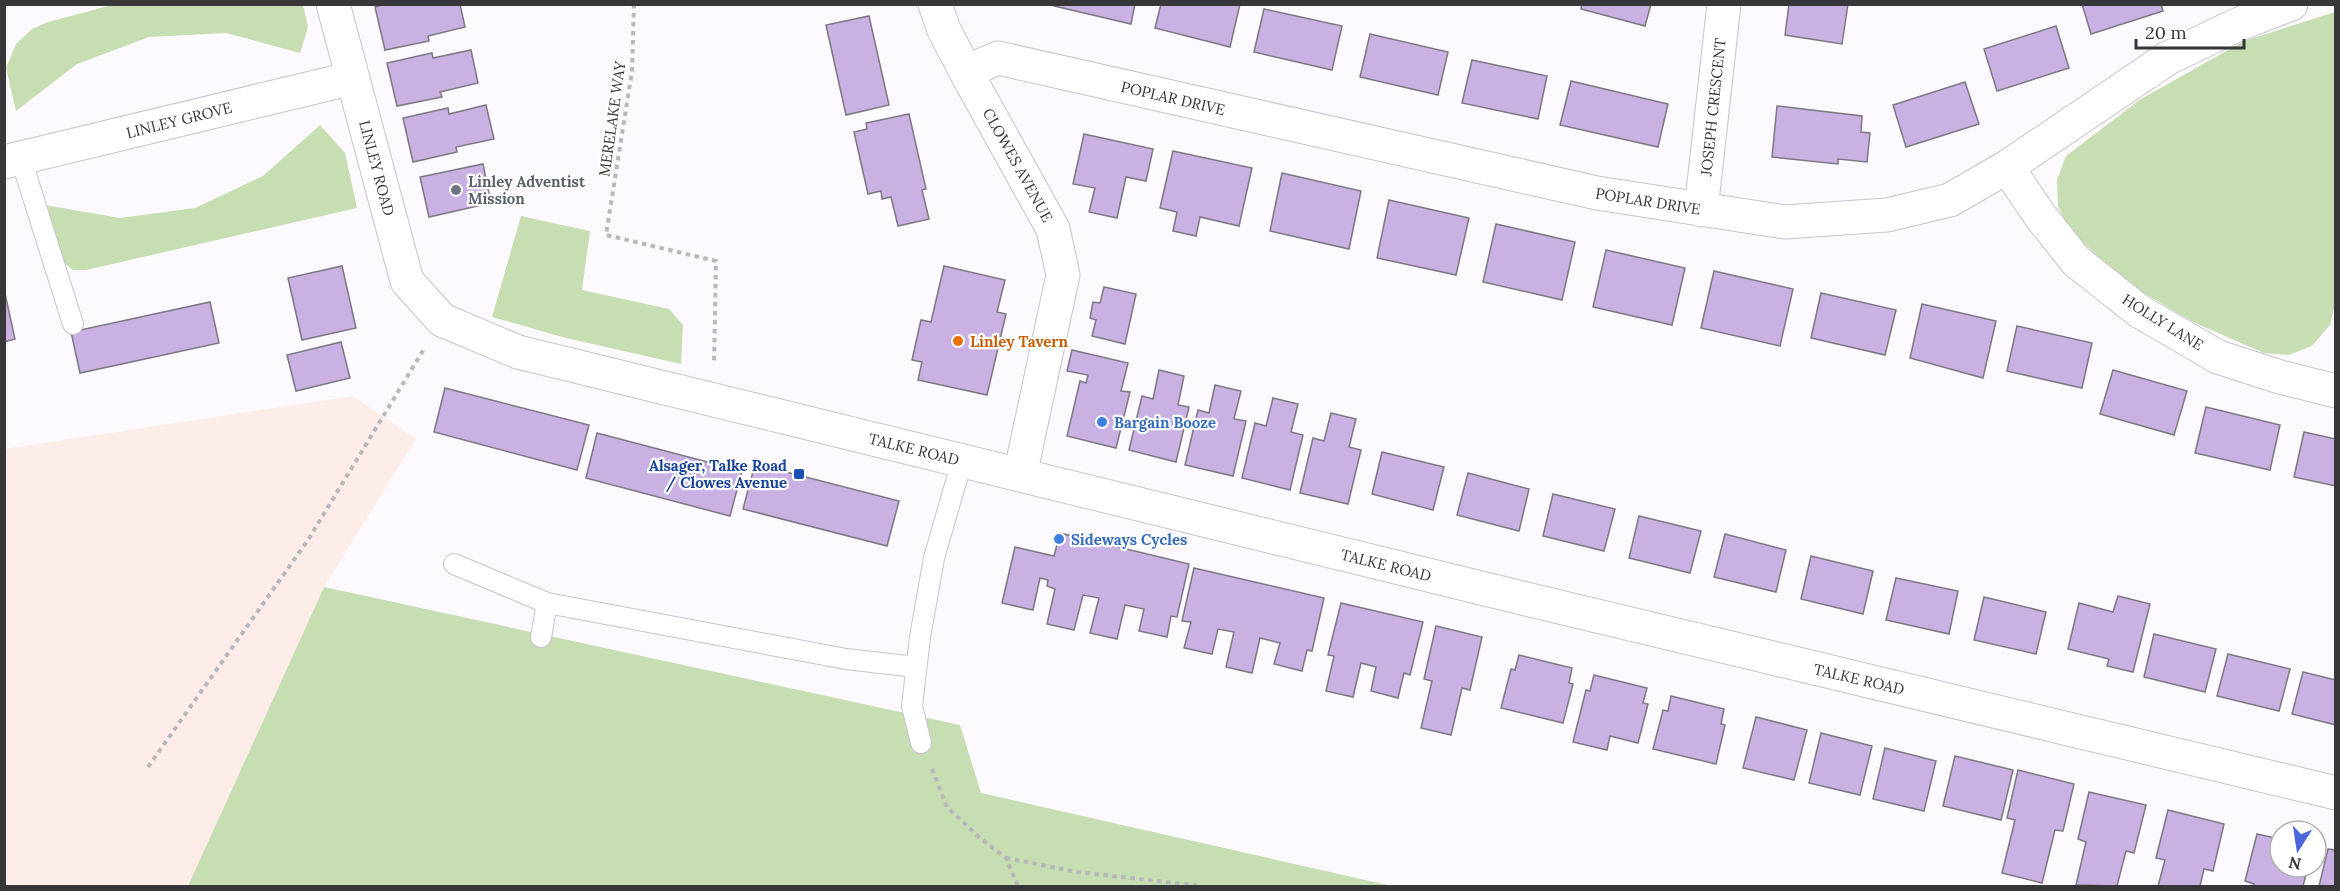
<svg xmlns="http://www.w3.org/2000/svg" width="2340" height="891" font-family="Lora,serif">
<rect width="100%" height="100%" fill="#fcfafe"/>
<path fill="#fdede9" d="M353 396 416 439 324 587 188 886H5V449Z"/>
<path fill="#c7ddb2" d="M112 5H303L308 27 300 53 226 33 149 37 77 64 16 111 6 68 16 44 32 29 48 22Z
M2335 12V304L2330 325 2312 346 2289 355 2264 353 2193 322 2130 285 2070 231 2058 206 2057 180 2066 156 2141 99 2244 41Z
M320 125 345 153 357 208 86 270H73L63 262 45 205 120 218 195 208 263 176Z
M521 216 590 231 582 290 669 309 683 325 681 364 566 338 492 317Z
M324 587 960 725 981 793 1392 886H188Z"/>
<path fill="#c9b1e4" stroke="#7c7881" stroke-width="1.5" d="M386 4H460L465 27 428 36 429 41 385 50 375 7Z
M1055 4H1135L1131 24 1054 6Z
M1161 4H1240L1230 47 1155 28Z
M1582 4H1651L1645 26 1581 9Z
M1789 4H1848L1842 44 1785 35Z
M2082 4H2161L2163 11 2091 34Z
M1264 9 1342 26 1332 70 1254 52Z
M869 16 889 105 846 115 826 25Z
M2056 26 2069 68 1997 91 1984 49Z
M1370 34 1448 52 1438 95 1360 77Z
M471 50 478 83 440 92 442 97 397 106 387 63 432 53 433 58Z
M1472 60 1547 76 1538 119 1462 103Z
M1571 81 1668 104 1658 147 1560 125Z
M1965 82 1979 124 1906 147 1893 105Z
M486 105 494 139 456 147 457 152 413 162 403 118 448 108 449 114Z
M1777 106 1862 116 1861 132 1870 133 1867 162 1838 159V164L1772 157Z
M909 114 926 189 922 190 929 219 898 226 891 197 882 199 881 191 868 194 854 132 867 129 866 123Z
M1084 134 1153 149 1146 181 1126 177 1117 218 1089 212 1095 188 1073 184Z
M1173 151 1252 168 1239 226 1200 217 1196 236 1173 231 1177 212 1160 208Z
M483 164 491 203 429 217 420 177Z
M1282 173 1361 191 1349 249 1270 231Z
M1389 200 1469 218 1456 275 1377 258Z
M1496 224 1575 242 1562 300 1483 282Z
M1606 250 1685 268 1672 325 1593 307Z
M342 266 356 328 302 340 288 278Z
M944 266 1005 280 997 312 1006 314 987 395 918 380 922 362 912 360 921 320 931 322Z
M1714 271 1793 289 1780 346 1701 328Z
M1104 287 1136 294 1125 344 1092 336 1096 320 1090 318 1093 302 1100 303Z
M4 289 15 339 4 342Z
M1821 293 1896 310 1885 355 1811 338Z
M210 302 219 343 80 373 71 332Z
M1922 304 1996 321 1983 378 1910 358Z
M2017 326 2092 343 2082 388 2007 371Z
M341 342 350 378 296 391 287 355Z
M1072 350 1128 363 1121 391 1130 392 1116 448 1067 436 1080 381 1086 383 1088 375 1067 371Z
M1159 370 1184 376 1178 405 1189 407 1176 462 1129 450 1142 396 1153 399Z
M2113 370 2187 391 2174 435 2100 414Z
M1215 385 1241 391 1234 419 1246 421 1233 476 1185 465 1198 410 1209 413Z
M445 388 589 425 577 470 434 432Z
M1273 398 1298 404 1291 432 1303 435 1290 490 1242 478 1255 423 1266 426Z
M2206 407 2280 425 2270 470 2195 453Z
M1331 413 1356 419 1349 447 1361 450 1348 504 1300 493 1313 438 1324 441Z
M2304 432 2336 439V486L2294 477Z
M597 433 742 471 730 516 586 478Z
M1382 452 1444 467 1433 510 1372 494Z
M755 464 899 501 887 546 743 509Z
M1468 473 1529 489 1519 531 1457 515Z
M1553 494 1615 509 1604 551 1543 536Z
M1639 516 1701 531 1690 573 1629 558Z
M1060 533 1189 564 1177 617 1171 616 1167 637 1139 631 1144 609 1125 605 1117 639 1090 633 1099 598 1083 595 1074 630 1047 624 1055 589 1047 586 1048 580 1040 578 1033 610 1002 603 1015 547 1054 556Z
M1725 534 1786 550 1776 592 1714 577Z
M1811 556 1873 571 1863 614 1801 599Z
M1194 568 1324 598 1312 651 1307 650 1302 671 1274 664 1280 643 1260 638 1252 673 1226 667 1234 632 1218 629 1212 654 1184 648 1191 622 1182 621Z
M1896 578 1958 591 1949 634 1886 620Z
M2118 596 2150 604 2133 672 2107 666 2109 659 2068 649 2079 603 2113 612Z
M1984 597 2046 612 2036 654 1974 640Z
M1341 603 1423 622 1410 675 1404 673 1398 698 1371 691 1376 667 1361 663 1353 697 1326 691 1334 656 1328 655Z
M1436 626 1482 637 1470 690 1462 688 1451 735 1421 728 1432 681 1424 679Z
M2154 634 2216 649 2205 692 2144 677Z
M2228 654 2290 669 2279 711 2217 696Z
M1519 655 1572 668 1569 683 1573 684 1563 723 1501 708 1511 669 1515 670Z
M2303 672 2336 680V725L2292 714Z
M1594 675 1647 688 1643 703 1648 704 1638 743 1610 736 1607 750 1573 742 1586 690 1590 691Z
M1671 696 1724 709 1721 724 1725 725 1716 764 1653 749 1663 710 1668 711Z
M1756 717 1807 730 1794 780 1743 768Z
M1821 733 1872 746 1860 795 1809 783Z
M1885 748 1936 761 1924 811 1873 799Z
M1955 756 2013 770 2001 820 1943 806Z
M2018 770 2074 784 2063 831 2055 830 2042 883 2002 873 2015 820 2007 818Z
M2089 792 2146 805 2134 853 2126 851 2117 886 2076 885 2086 842 2078 839Z
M2168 810 2224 824 2213 871 2204 869 2200 886H2158L2165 860 2156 858Z
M2257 834 2280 839V867H2308L2303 886H2253L2254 884 2245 881Z
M2328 849 2336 850V886H2319Z"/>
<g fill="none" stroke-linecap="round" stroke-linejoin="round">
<g stroke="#c7c3cc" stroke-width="22">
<path id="service" d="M21 159 73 324
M454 564 547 603 846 659 916 667
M541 637 547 603
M921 743 912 706 920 637 934 558 962 461"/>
</g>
<g stroke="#c7c3cc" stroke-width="35">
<path id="minor" d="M333 4 407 281 442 320 518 352 1518 597 2336 793
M935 4 944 30 966 72 1053 229 1063 275 1020 475
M966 72 998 58 1597 193 1785 222 1887 215 1950 200 2007 167 2168 58 2237 25 2291 4
M4 162 353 78
M2007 167 2041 217 2076 261 2139 311 2218 357 2280 377 2336 391
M1701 210 1724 4"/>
</g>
<path stroke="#b8b7ba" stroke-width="4" stroke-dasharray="4.5 4.5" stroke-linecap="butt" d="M634 4 632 71 606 235 716 261 714 365
M148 767 308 540 424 349
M932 769 947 807 980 838 1006 858 1018 886
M1006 858 1077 872 1201 886"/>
<use href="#service" stroke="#fff" stroke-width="20"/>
<use href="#minor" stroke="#fff" stroke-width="33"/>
</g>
<circle fill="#6b7280" stroke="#fff" stroke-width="2" cx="456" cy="190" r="6"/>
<circle fill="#e8710a" stroke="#fff" stroke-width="2" cx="958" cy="341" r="6"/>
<g fill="#3f7fe0" stroke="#fff" stroke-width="2">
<circle cx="1102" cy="422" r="6"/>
<circle cx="1059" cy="539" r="6"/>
</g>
<rect fill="#1a4fb4" stroke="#fff" stroke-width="2" x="793" y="468" width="12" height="12" rx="3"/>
<g text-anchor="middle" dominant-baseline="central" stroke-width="4.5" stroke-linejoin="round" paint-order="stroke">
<g font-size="15" fill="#373639" stroke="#fff">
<text transform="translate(1173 98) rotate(13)">POPLAR DRIVE</text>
<text transform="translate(1713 107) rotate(-84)">JOSEPH CRESCENT</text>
<text transform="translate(612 119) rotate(-82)">MERELAKE WAY</text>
<text transform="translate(179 120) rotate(-14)">LINLEY GROVE</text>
<text transform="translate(1018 165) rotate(61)">CLOWES AVENUE</text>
<text transform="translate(377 168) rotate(75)">LINLEY ROAD</text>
<text transform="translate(1648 201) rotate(9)">POPLAR DRIVE</text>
<text transform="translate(2163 322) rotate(32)">HOLLY LANE</text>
<text transform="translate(914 449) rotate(14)">TALKE ROAD</text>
<text transform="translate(1386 565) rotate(14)">TALKE ROAD</text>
<text transform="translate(1859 679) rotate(13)">TALKE ROAD</text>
</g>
<g font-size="15" font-weight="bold" fill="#5b616d" stroke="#fff" text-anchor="start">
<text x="468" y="181">Linley Adventist<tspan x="468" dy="17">Mission</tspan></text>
</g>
<g font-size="15" font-weight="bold" fill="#c56008" stroke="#fff" text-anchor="start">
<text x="970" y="341">Linley Tavern</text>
</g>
<g font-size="15" font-weight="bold" fill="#366cbe" stroke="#fff" text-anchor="start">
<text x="1114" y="422">Bargain Booze</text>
<text x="1071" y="539">Sideways Cycles</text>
</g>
<g font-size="15" font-weight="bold" fill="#164399" stroke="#fff" text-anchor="end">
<text x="787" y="465">Alsager, Talke Road<tspan x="787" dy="17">/ Clowes Avenue</tspan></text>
</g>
</g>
<rect width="2340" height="891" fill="none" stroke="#373639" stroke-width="12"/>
<g transform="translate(2298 849) rotate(192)"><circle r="28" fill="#ffffff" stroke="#afafb0" stroke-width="1.5"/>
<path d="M0-4.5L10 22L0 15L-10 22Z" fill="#4b67db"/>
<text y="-9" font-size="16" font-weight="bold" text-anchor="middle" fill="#373639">N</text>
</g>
<path d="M2136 39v9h108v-9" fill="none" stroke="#373639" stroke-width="3"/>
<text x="2145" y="39" font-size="18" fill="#373639" stroke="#ffffff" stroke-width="4.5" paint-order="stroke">20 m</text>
</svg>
